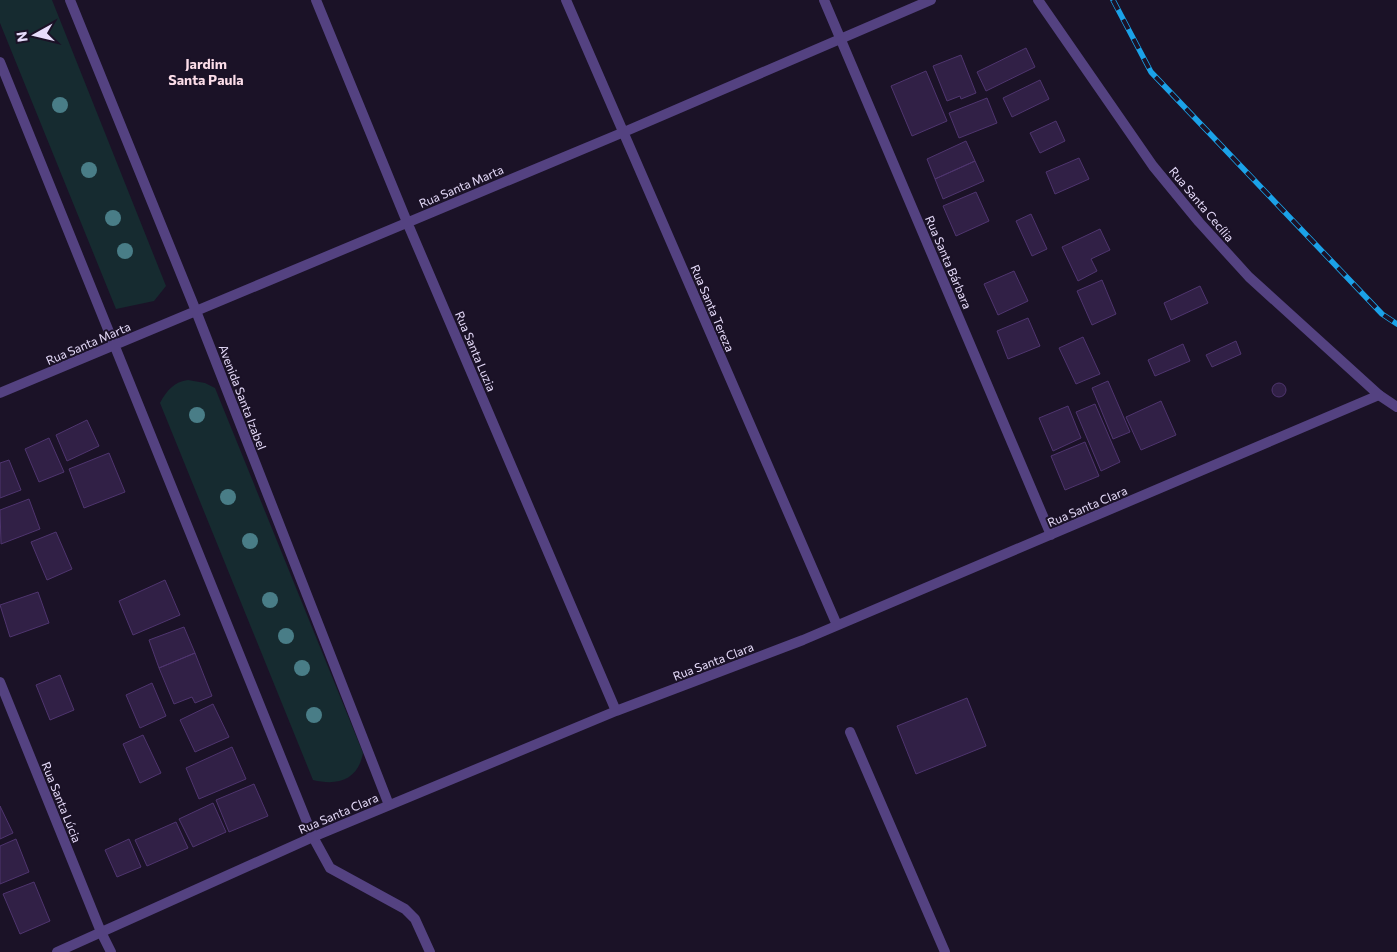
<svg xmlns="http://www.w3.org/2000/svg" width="1397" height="952" font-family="Commissioner,sans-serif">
<rect width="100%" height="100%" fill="#1b1227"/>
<path fill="#162b30" d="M0 0H52L166 286 154 301 116 309 0 23Z
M188 380 205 383 215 388 363 753C358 780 338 786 313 780L160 403C167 390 174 382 188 380Z"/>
<path fill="#312046" stroke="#4f356f" d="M1026 48 1035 67 986 91 977 72Z
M961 55 976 93 961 99 960 96 947 101 933 66Z
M926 71 947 121 912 136 891 86Z
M1040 80 1049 99 1012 117 1003 98Z
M987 98 997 123 959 138 949 113Z
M1056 121 1065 141 1040 153 1030 133Z
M966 141 975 161 935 179 927 159Z
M1079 158 1089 179 1055 194 1046 172Z
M975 161 984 181 943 199 935 179Z
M976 192 989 221 956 236 943 206Z
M1031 214 1047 249 1032 256 1016 221Z
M1100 229 1110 250 1091 259 1097 271 1078 281 1062 247Z
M1014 271 1028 301 998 315 984 284Z
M1102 280 1116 314 1092 325 1077 291Z
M1200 286 1208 303 1171 320 1164 303Z
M1028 318 1040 346 1008 359 997 331Z
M1083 337 1100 374 1076 384 1059 348Z
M1236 341 1241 354 1212 367 1206 355Z
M1183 344 1190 361 1155 376 1148 360Z
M1108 381 1130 432 1113 439 1092 388Z
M1272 390a7 7 0 1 1 14 0a7 7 0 1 1-14 0Z
M1161 401 1176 435 1141 450 1126 417Z
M1095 404 1120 462 1101 471 1076 412Z
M1068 406 1081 438 1053 451 1039 418Z
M87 420 99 446 67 461 56 435Z
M49 438 64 472 39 482 25 449Z
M1085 442 1099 476 1065 490 1051 456Z
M109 453 125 492 84 508 69 469Z
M9 460 21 490 0 498V463Z
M29 499 40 529 1 544 0 510Z
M56 532 72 569 47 580 31 542Z
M165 580 180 615 133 635 119 601Z
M38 592 49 623 10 637 0 605Z
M184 627 195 653 159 668 149 640Z
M195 653 212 696 195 703 192 697 174 704 159 668Z
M60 675 74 710 50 720 36 685Z
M152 683 166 716 140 728 126 695Z
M967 698 986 746 916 774 897 726Z
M213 704 229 737 195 752 180 720Z
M143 735 161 773 140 783 123 744Z
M232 747 246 779 199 799 186 768Z
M254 784 268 816 229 832 216 800Z
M213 803 226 832 193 847 179 819Z
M0 806 13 833 0 839Z
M176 822 188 848 147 866 135 840Z
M16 839 29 872 0 884V846Z
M129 839 141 867 117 877 105 850Z
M34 882 50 921 20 934 3 894Z"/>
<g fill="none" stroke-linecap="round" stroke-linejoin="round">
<path stroke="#544281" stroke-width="10" d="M1379 395 1397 407
M850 732 945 952
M313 837 330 868 405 909 415 919 430 952
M101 932 111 952"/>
<path stroke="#544281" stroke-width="10" d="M70 0 196 311 389 805
M316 0 407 222 616 711
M566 0 837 625
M824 0 1051 535
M0 62 313 837
M0 393 624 132 931 0
M0 682 101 932
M57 952 313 837 616 711 803 640 1379 395 1249 277 1199 222 1153 166 1038 0"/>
<g stroke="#1ba2e8" stroke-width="5.5">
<path id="rail" d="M1113 0 1151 72 1382 314 1397 324"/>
</g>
<use href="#rail" stroke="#1b1227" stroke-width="4" stroke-dasharray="11" stroke-linecap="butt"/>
</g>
<g fill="#497d87">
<circle cx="60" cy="105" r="8"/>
<circle cx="89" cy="170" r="8"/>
<circle cx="113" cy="218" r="8"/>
<circle cx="125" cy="251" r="8"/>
<circle cx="197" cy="415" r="8"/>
<circle cx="228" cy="497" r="8"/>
<circle cx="250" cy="541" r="8"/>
<circle cx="270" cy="600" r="8"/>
<circle cx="286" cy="636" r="8"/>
<circle cx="302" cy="668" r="8"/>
<circle cx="314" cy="715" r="8"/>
</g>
<g text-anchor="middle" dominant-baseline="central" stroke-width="4" stroke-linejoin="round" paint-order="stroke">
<g font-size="12" fill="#e7dcfb" stroke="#1b1227">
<text transform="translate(461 186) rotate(-23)">Rua Santa Marta</text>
<text transform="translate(1202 204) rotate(50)">Rua Santa Cecília</text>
<text transform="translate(949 262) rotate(67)">Rua Santa Bárbara</text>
<text transform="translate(713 308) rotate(67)">Rua Santa Tereza</text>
<text transform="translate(88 343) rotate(-23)">Rua Santa Marta</text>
<text transform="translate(476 351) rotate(67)">Rua Santa Luzia</text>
<text transform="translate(243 397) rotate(69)">Avenida Santa Izabel</text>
<text transform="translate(1087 506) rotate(-23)">Rua Santa Clara</text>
<text transform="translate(713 661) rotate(-21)">Rua Santa Clara</text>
<text transform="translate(62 802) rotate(68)">Rua Santa Lúcia</text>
<text transform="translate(338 813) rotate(-23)">Rua Santa Clara</text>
</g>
<g font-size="14" font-weight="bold" fill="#fcdde9" stroke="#1b1227">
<text x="206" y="63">Jardim<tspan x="206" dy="16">Santa Paula</tspan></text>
</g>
</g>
<g transform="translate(35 35) rotate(262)" stroke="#1b1227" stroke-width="4" paint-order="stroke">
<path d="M0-4L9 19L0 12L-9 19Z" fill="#e7dcfb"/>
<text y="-8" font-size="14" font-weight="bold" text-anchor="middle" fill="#e7dcfb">N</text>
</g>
</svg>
